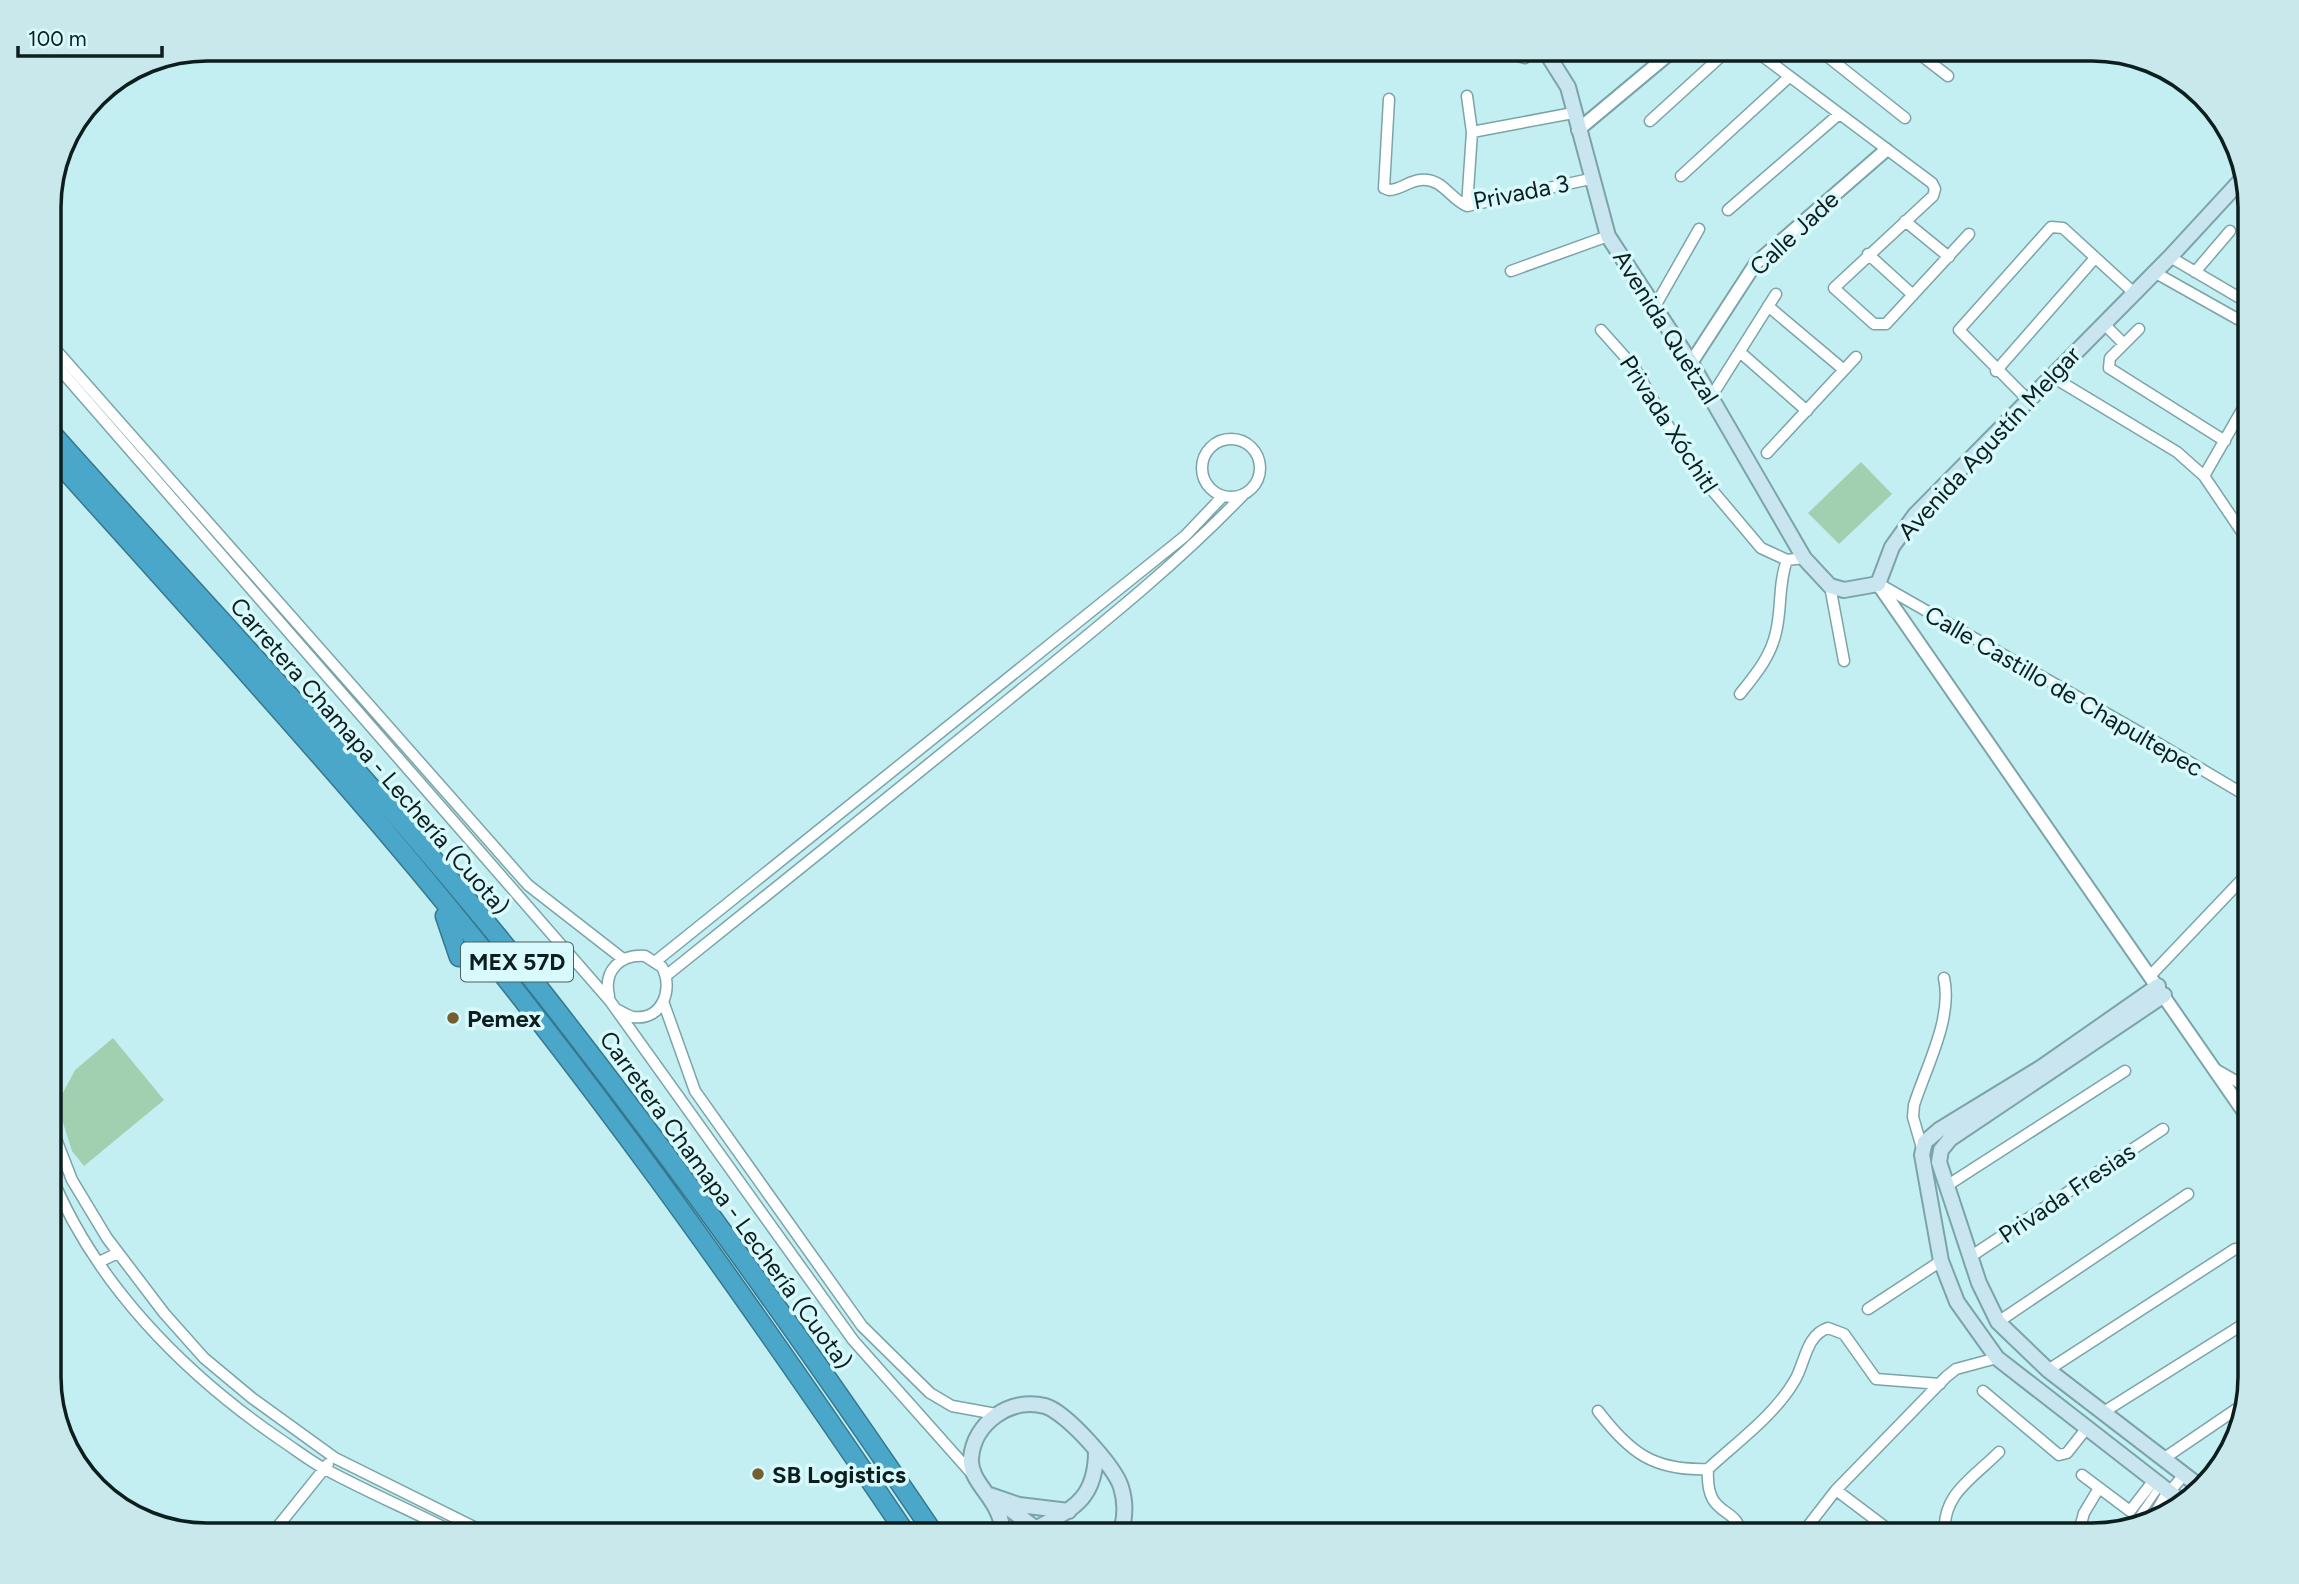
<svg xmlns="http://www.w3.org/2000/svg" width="2299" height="1584" font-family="Figtree,sans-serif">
<rect width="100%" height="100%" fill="#c3eff2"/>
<path fill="#a1d0b1" d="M1861 462 1892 494 1839 544 1808 513Z
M113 1038 164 1100 84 1166 72 1151 57 1104 75 1070Z"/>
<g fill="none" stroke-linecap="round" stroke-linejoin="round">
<g stroke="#7ba4a8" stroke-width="10">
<path id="pedestrian" d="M2133 1525 2160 1486"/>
</g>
<g stroke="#7ba4a8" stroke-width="13">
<path id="minor" d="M1753 49 1932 183 1935 189 1933 196 1834 288 1874 324H1886L1969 234
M1818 49 1905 118
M1913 49 1948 76
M1474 52 1497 50 1525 58 1533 49
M1389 99 1384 188 1389 190C1400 190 1409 181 1420 180 1442 177 1450 199 1467 206L1590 179
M1650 121 1729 49
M1472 132 1573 113
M1681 176 1789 77
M1467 206 1472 132 1467 96
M1728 210 1838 115
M1905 221 1949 257
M1868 254 1913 295
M2170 257 2250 304
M1511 271 1608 236
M2154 272 2250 326
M2195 272 2230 231
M1768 306 1844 370
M1654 308 1699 229
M2103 323 2124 344 2110 358 2109 368 2225 441
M1601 330 1634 367 1691 465 1761 548 1787 560 1804 558
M49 342 528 885 623 959
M2124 344 2139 329
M1741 353 1807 411
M49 357 610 1001 853 1340 973 1475
M1996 371 2095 258
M2051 376 2177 452 2204 476 2250 544
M1711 397 1776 294
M2028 400 1959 330 2051 227 2063 228 2133 292
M1202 468a29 29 0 1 1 58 0a29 29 0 1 1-58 0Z
M1767 453 1856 357
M2204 476 2250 396
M1881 585 2139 732 2250 798
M1830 586 1844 661
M1740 694C1756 674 1771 656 1776 632 1782 608 1778 584 1787 560
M656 961 1185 536 1223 496
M667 975C781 884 895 792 1008 700 1089 634 1171 570 1243 495
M2151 975 2250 871
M609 996C603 971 620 954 645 956L662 967C674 989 662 1021 633 1017 628 1016 622 1012 618 1010
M664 1004 695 1091 862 1326 930 1393 952 1406 996 1414
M2215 1069 2250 1089
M49 1121 72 1180 107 1238 164 1313 204 1358 252 1398 335 1458 490 1535
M1922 1148 1913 1117 1914 1105C1926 1067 1953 1018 1944 978
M49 1170C93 1282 183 1373 281 1440 296 1450 310 1461 325 1469 369 1493 415 1512 459 1535
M1948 1185 2125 1071
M1970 1257 2163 1129
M99 1262 118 1253
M1868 1309 1941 1261
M1998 1322 2188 1194
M2048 1370 2235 1249
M1983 1391 2059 1455 2067 1453 2086 1429
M1598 1411C1630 1453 1654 1471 1708 1469
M2102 1413 2250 1320
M2163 1459 2241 1406
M2082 1475 2130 1511 2154 1480
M1836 1490 1893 1533
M2151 1521 2164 1498 2184 1475
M271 1535 328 1464
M1741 1535C1738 1504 1705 1520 1708 1469 1737 1442 1775 1415 1795 1380 1805 1363 1806 1335 1828 1328L1844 1334 1876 1379 1940 1384
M1801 1535 1836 1490 1946 1377 1956 1369 1997 1358
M1859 1535 1877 1521
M1945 1535C1941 1495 1972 1479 1999 1452
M2078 1535 2084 1513 2099 1488"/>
</g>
<g stroke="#7ba4a8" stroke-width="16">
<path id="tertiary" d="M1578 130 1675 49
M1691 363 1756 263 1886 150
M1878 584 2250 1121"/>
</g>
<g stroke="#7ba4a8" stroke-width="18">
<path id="secondary" d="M1544 49 1568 87 1608 236 1691 363 1804 558 1830 586 1844 590 1878 584 1892 547 1915 515 2170 257 2242 179
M2158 986 2042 1067 1939 1130 1925 1142 1922 1155 1941 1261 1957 1302 1997 1358 2181 1501
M2164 995 1950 1139 1941 1150 1939 1162 1979 1283 1998 1322 2048 1370 2199 1486
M990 1495 1019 1505 1069 1511
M1003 1504 1043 1534
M1049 1524 1069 1535
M1003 1535C1002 1498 969 1485 971 1458 974 1423 1010 1397 1045 1406 1066 1412 1115 1467 1121 1487 1126 1503 1125 1520 1120 1535
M1025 1535C1065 1511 1096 1506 1096 1451"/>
</g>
<g stroke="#35778e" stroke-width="21">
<path id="motorway" d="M49 430C216 618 392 800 547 998 683 1172 811 1352 935 1535
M49 452C162 578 276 703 386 832 575 1054 744 1294 907 1535
M445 916 459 957"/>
</g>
<use href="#pedestrian" stroke="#fff" stroke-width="7"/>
<use href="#minor" stroke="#fff" stroke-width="10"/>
<use href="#tertiary" stroke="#fff" stroke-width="12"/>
<use href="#secondary" stroke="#c9e5ef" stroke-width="14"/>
<use href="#motorway" stroke="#4ba7c9" stroke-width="18"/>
</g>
<g fill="#745f2e" stroke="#d8fafd" stroke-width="2.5">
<circle cx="453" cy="1018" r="7"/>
<circle cx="758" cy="1474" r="7"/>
</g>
<g text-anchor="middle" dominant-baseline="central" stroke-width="7" stroke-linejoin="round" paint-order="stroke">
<rect fill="#d8fafd" stroke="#4a6062" stroke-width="2" x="461" y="942.5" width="112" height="39" rx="5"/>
<g font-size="23" font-weight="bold" fill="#0d1e1f">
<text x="517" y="962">MEX 57D</text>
</g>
<g font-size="24" fill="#0d1e1f" stroke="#d8fafd">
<text transform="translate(1521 192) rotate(-11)">Privada 3</text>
<text transform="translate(1794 233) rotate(-43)">Calle Jade</text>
<text transform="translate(1666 327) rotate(58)">Avenida Quetzal</text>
<text transform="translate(1669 424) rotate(57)">Privada Xóchitl</text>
<text transform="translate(1989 443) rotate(-47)">Avenida Agustín Melgar</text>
<text transform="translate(2064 691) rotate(30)">Calle Castillo de Chapultepec</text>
<text transform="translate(370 756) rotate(49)">Carretera Chamapa - Lechería (Cuota)</text>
<text transform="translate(2067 1193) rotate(-34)">Privada Fresias</text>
<text transform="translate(726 1200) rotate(54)">Carretera Chamapa - Lechería (Cuota)</text>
</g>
<g font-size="24" font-weight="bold" fill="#0d1e1f" stroke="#d8fafd" text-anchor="start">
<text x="467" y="1018">Pemex</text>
<text x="772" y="1474">SB Logistics</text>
</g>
</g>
<path d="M0 0H2299V1584H0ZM207 61H2092A146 146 0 0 1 2238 207V1377A146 146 0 0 1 2092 1523H207A146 146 0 0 1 61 1377V207A146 146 0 0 1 207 61Z" fill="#c8e8eb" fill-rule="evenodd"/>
<path fill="none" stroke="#0d1e1f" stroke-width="3.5" d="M207 61H2092A146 146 0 0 1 2238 207V1377A146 146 0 0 1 2092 1523H207A146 146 0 0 1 61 1377V207A146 146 0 0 1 207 61Z"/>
<path d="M18 46v10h144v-10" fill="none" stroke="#0d1e1f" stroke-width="3.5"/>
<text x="28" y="46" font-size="21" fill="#0d1e1f" stroke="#d8fafd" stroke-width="5" paint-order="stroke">100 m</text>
</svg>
